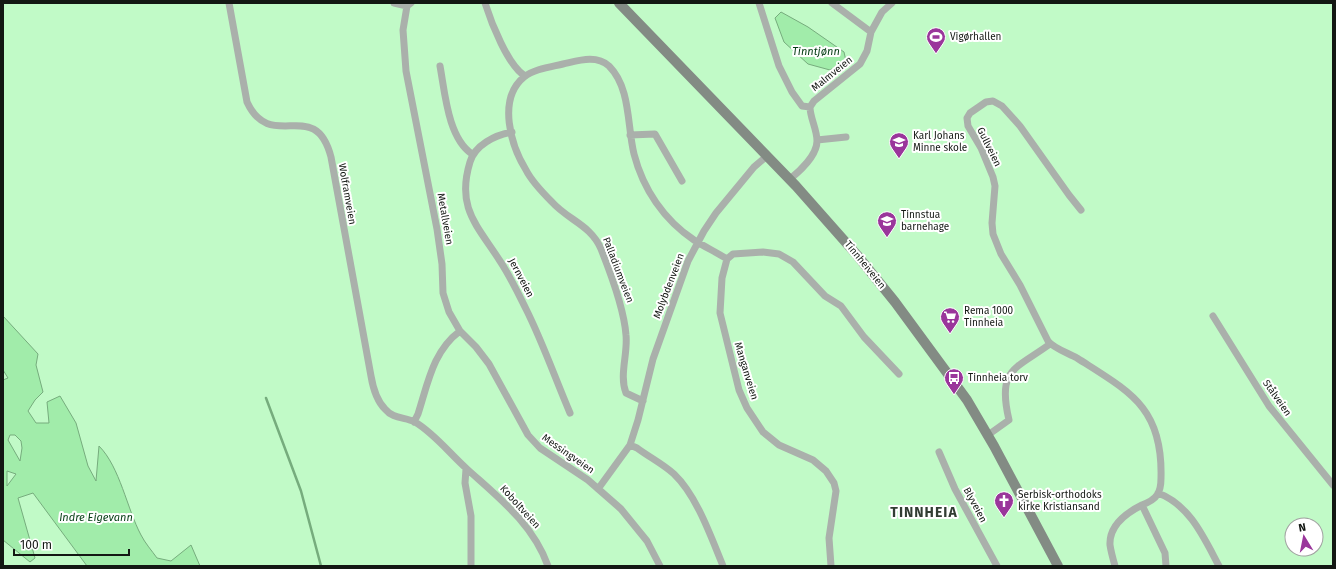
<svg xmlns="http://www.w3.org/2000/svg" width="1336" height="569" font-family="'Fira Sans',sans-serif">
<rect width="100%" height="100%" fill="#f5fff5"/>
<path fill="#c1fac7" fill-rule="evenodd" d="M3 3H1333V566H3ZM1292 525H1316V549H1292Z"/>
<path fill="#a1ecaa" stroke="#76ac7d" fill-rule="evenodd" d="M781 12 808 27 844 52 846 61 830 70 808 64 784 42 775 18Z
M3 316 38 354 36 365 43 392 35 400 28 411 36 423H49L47 402 60 396 76 423 88 466 96 481 99 446C120 467 127 509 141 535 145 543 152 551 157 558L171 561 191 545 200 566H87L33 493 18 498 35 558 30 562 3 540V380L8 378 3 370ZM10 435H15L21 441 22 448 20 461 8 440ZM7 471 16 474 7 486Z"/>
<g fill="none" stroke-linecap="round" stroke-linejoin="round">
<path stroke="#76ac7d" stroke-width="2.5" d="M266 398 301 491 321 566"/>
<path stroke="#aab0ab" stroke-width="7" d="M229 3 247 102C271 154 315 95 331 157L371 376C373 388 376 400 385 409 393 419 405 417 415 422 435 434 450 454 467 469 499 498 533 524 548 566
M394 3 407 6
M411 3 407 6 403 30 406 71 437 229 442 264 443 293 449 312 460 331 476 347 489 364 528 435 540 448 588 480 621 509 647 541 660 566
M485 3C491 22 508 66 525 76
M759 3 779 66 792 92 802 106 810 107
M832 3 871 32
M440 66C445 93 448 138 472 154
M512 132C495 135 475 145 470 162 456 208 477 225 500 261 510 276 518 293 526 309 543 343 555 378 570 413
M630 135 655 134 682 181
M817 140 846 137
M790 179C800 171 817 155 817 141 817 129 810 118 810 107L814 101 860 64 867 51 871 32 882 12 892 3
M1081 210 1069 195 1020 126 1002 106 993 101 986 102 970 113 967 118 968 126 981 148 993 177 995 186 992 223 993 234 1001 254 1020 285 1048 341C1053 348 1068 353 1077 358 1130 392 1163 407 1161 478 1161 484 1160 491 1157 495 1154 500 1147 503 1142 505 1126 513 1109 526 1110 545 1111 552 1113 559 1115 566
M1213 316 1269 406 1333 485
M643 401 626 393C619 375 628 354 626 335 624 308 611 274 601 249 591 225 568 220 552 202 543 193 532 182 526 170 511 146 497 99 524 77 534 69 550 67 563 64 577 61 596 54 609 66 631 88 627 126 634 154 643 189 664 220 694 240 705 247 716 252 727 259
M414 422 418 414C428 383 433 351 460 331
M988 435 1009 420C997 369 1014 370 1050 344
M630 445 638 420 653 359 688 261 704 231 716 213 754 167 767 156
M939 452 955 489 997 566
M466 469 465 483 471 516V566
M598 489 630 445 637 448C649 457 663 464 674 474 697 496 711 537 723 566
M1158 493C1190 505 1204 538 1219 566
M1142 505 1165 553 1166 566
M831 566 829 538 836 491 834 483 826 471 813 460 779 445 763 432 747 408 739 390 720 313 722 278 727 259 733 254 763 252 779 254 793 262 825 296 841 306 864 337 899 374"/>
<path stroke="#838b84" stroke-width="10" d="M619 3 796 186 857 255 895 302 967 400 994 446 1058 566"/>
</g>
<defs>
<g id="stadium-pin" transform="scale(1)"><path d="M0 17L-7.5 6A9.5 9.5 0 1 1 7.5 6Z" fill="#9a369b" stroke="#fff"/><path d="M0-5a6.5 5 0 1 0 0 10a6.5 5 0 1 0 0-10ZM-3.5-1.8h7v3.6h-7Z" fill="#fff"/></g>
<g id="school-pin" transform="scale(1)"><path d="M0 17L-7.5 6A9.5 9.5 0 1 1 7.5 6Z" fill="#9a369b" stroke="#fff"/><path d="M0-5L7-2L0 1L-7-2ZM-4 1L0 2.5L4 1V4Q0 6-4 4Z" fill="#fff"/></g>
<g id="supermarket-pin" transform="scale(1)"><path d="M0 17L-7.5 6A9.5 9.5 0 1 1 7.5 6Z" fill="#9a369b" stroke="#fff"/><path d="M-6-5.5h2.5l.6 2H6L4.5 2H-2.5L-4.4-4H-6ZM-1.5 3.2a1.3 1.3 0 1 0 .1 0ZM3 3.2a1.3 1.3 0 1 0 .1 0Z" fill="#fff"/></g>
<g id="bus-pin" transform="scale(1)"><path d="M0 17L-7.5 6A9.5 9.5 0 1 1 7.5 6Z" fill="#9a369b" stroke="#fff"/><path d="M-5-6H5V4H4V6H2V4H-2V6H-4V4H-5ZM-3.5-4V0h7V-4ZM-3.5 1.2v1.5H-2V1.2ZM2 1.2v1.5H3.5V1.2Z" fill="#fff"/></g>
<g id="church-pin" transform="scale(1)"><path d="M0 17L-7.5 6A9.5 9.5 0 1 1 7.5 6Z" fill="#9a369b" stroke="#fff"/><path d="M-1.2-6h2.4v3.5h3.3v2.4h-3.3V6h-2.4V-.1h-3.3v-2.4h3.3Z" fill="#fff"/></g>
</defs>
<g fill-rule="evenodd">
<use href="#stadium-pin" x="936" y="37"/>
<use href="#school-pin" x="899" y="142"/>
<use href="#school-pin" x="887" y="221"/>
<use href="#supermarket-pin" x="950" y="317"/>
<use href="#bus-pin" x="954" y="378"/>
<use href="#church-pin" x="1004" y="501"/>
</g>
<g text-anchor="middle" dominant-baseline="central" stroke-width="4" stroke-linejoin="round" paint-order="stroke">
<g font-size="10" fill="#131713" stroke="#fff" text-anchor="start">
<text x="950" y="37">Vigørhallen</text>
<text x="913" y="136">Karl Johans<tspan x="913" dy="12">Minne skole</tspan></text>
<text x="901" y="215">Tinnstua<tspan x="901" dy="12">barnehage</tspan></text>
<text x="964" y="311">Rema 1000<tspan x="964" dy="12">Tinnheia</tspan></text>
<text x="968" y="378">Tinnheia torv</text>
<text x="1018" y="495">Serbisk-orthodoks<tspan x="1018" dy="12">kirke Kristiansand</tspan></text>
</g>
<g font-size="10" fill="#131713" stroke="#fff">
<text transform="translate(832 74) rotate(-39)">Malmveien</text>
<text transform="translate(989 147) rotate(64)">Gullveien</text>
<text transform="translate(347 194) rotate(80)">Wolframveien</text>
<text transform="translate(445 219) rotate(80)">Metallveien</text>
<text transform="translate(865 265) rotate(51)">Tinnheiveien</text>
<text transform="translate(618 270) rotate(69)">Palladiumveien</text>
<text transform="translate(521 278) rotate(62)">Jernveien</text>
<text transform="translate(669 286) rotate(-69)">Molybdenveien</text>
<text transform="translate(746 371) rotate(73)">Manganveien</text>
<text transform="translate(1277 398) rotate(55)">Stålveien</text>
<text transform="translate(568 454) rotate(35)">Messingveien</text>
<text transform="translate(975 505) rotate(62)">Blyveien</text>
<text transform="translate(520 507) rotate(48)">Koboltveien</text>
</g>
<g font-size="11" font-style="italic" fill="#033c13" stroke="#fff">
<text x="816" y="51">Tinntjønn</text>
<text x="96" y="517">Indre Eigevann</text>
</g>
<g font-size="14" font-weight="bold" letter-spacing="1" fill="#323d33" stroke="#fff">
<text x="924" y="512">TINNHEIA</text>
</g>
</g>
<rect width="1336" height="569" fill="none" stroke="#131713" stroke-width="8"/>
<g transform="translate(1304 537) rotate(350)"><circle r="19" fill="#ffffff" stroke="#a1a2a1"/>
<path d="M0-3L7 15L0 10L-7 15Z" fill="#9a369b"/>
<text y="-6" font-size="11" font-weight="bold" text-anchor="middle" fill="#131713">N</text>
</g>
<path d="M14 549v6h115v-6" fill="none" stroke="#131713" stroke-width="2"/>
<text x="20" y="549" font-size="12" fill="#131713" stroke="#ffffff" stroke-width="3" paint-order="stroke">100 m</text>
</svg>
